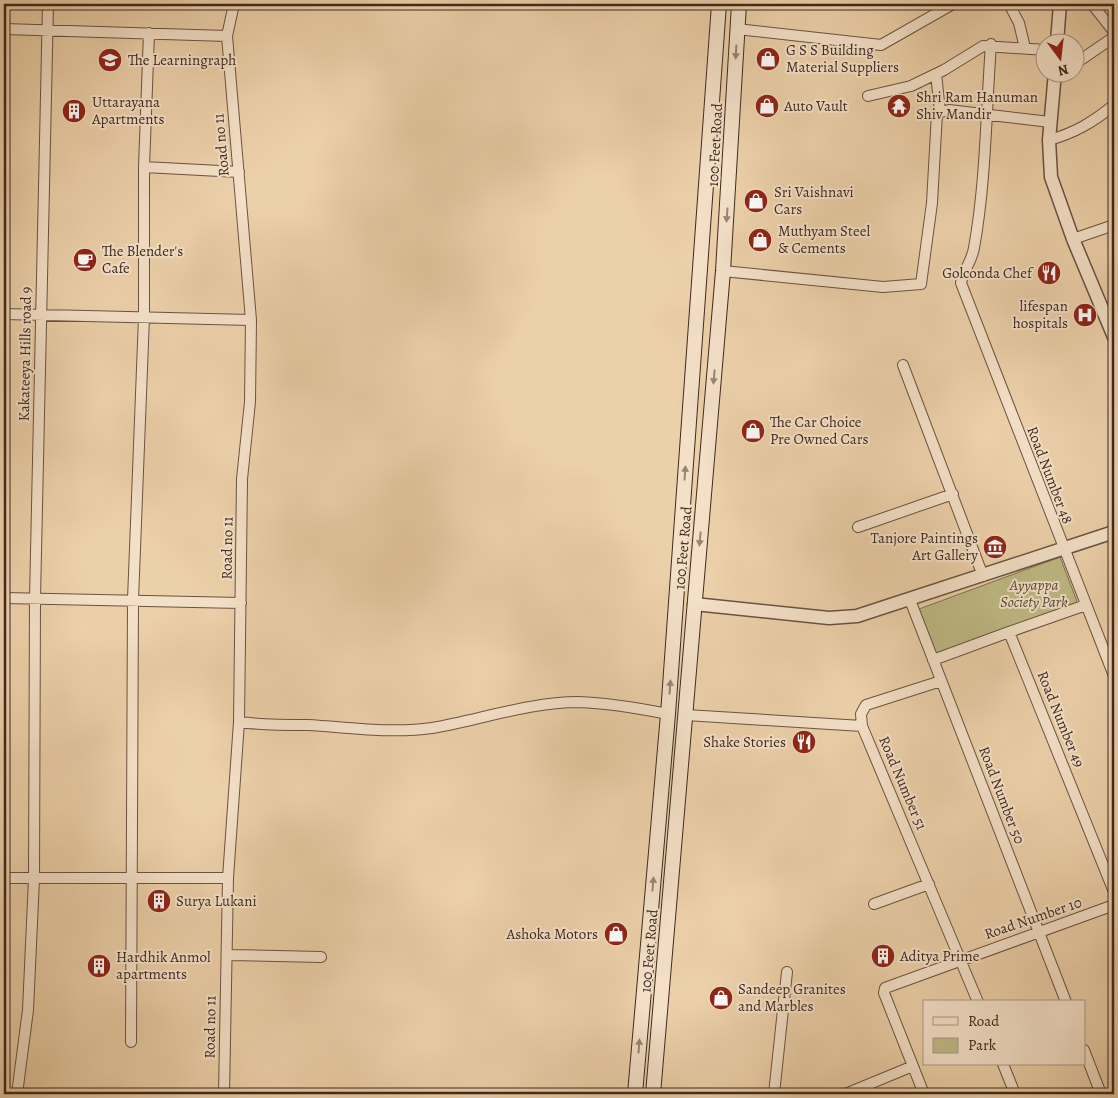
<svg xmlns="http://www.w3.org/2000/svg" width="1118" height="1098" font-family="Alegreya,serif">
<rect width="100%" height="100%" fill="#ecd0a9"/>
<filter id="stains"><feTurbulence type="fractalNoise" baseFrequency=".004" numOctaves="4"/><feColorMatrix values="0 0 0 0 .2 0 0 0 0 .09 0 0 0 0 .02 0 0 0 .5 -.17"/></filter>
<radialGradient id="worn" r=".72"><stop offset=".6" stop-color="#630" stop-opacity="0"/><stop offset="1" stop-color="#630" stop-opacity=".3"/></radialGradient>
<path fill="#beb984" stroke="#7e7152" d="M1060 557 1078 604 936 655 919 609Z"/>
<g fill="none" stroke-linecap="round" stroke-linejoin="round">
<g stroke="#6a5342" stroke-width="12">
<path id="minor" d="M1009 4 1019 23 1025 48
M1092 4 1114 32
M4 29 227 36
M737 29 881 45 953 4
M991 44C986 112 986 181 974 248 972 261 963 271 961 283L1114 676
M1076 63 1114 37
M936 74 940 111
M868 96 911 86 944 70 983 46 1046 50
M1049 140C1075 133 1093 122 1114 105
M144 167 239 172
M1073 239 1114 225
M723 271 883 287 921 284 932 203 937 113 949 110 1050 122
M4 314 251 320
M903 365 983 576
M858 527 953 494
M4 598 241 603
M910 600 1066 1002
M1086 605 1009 632 1114 892
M933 660 1009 632
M686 715 862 726 978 1002
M239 722C262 725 283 725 307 725 348 727 390 734 432 728 479 720 530 702 578 702 608 703 638 708 668 714
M862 726 861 714 866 705 941 681
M4 878H228
M874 904 929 884
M227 955 321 957
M131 1042 133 600 144 317V167L149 33
M1084 1050 1101 1094
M1003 1064 1015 1094
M17 1094 28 1010 34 879 35 598 48 4
M224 1094 228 878 239 722 242 479 250 402 251 320 227 36 234 4
M774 1094 787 972
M845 1094 913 1066
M924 1094 884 993 885 988 1114 905"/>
</g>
<g stroke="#6a5342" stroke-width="15">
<path id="tertiary" d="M1057 42 1060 4
M1055 72 1049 140 1051 177 1073 239 1114 337
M694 604 829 618 857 616 1114 532"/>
</g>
<g stroke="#3f2920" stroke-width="16">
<path id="secondary" d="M635 1094 668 714 719 4
M653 1094 723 271 739 4"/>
</g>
<use href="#minor" stroke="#f3e0c7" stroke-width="10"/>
<use href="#tertiary" stroke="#f3e0c7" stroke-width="12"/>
<use href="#secondary" stroke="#f3e0c7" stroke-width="14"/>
</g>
<defs><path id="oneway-solid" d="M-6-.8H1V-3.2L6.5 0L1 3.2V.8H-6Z" transform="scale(1.25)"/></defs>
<g fill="#998474">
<use href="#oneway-solid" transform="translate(736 52) rotate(93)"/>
<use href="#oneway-solid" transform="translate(727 215) rotate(94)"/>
<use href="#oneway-solid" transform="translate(714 377) rotate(95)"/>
<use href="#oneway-solid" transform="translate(685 473) rotate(-86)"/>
<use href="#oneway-solid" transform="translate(700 539) rotate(95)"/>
<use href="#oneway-solid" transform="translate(670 687) rotate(-86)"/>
<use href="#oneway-solid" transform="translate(653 884) rotate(-85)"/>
<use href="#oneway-solid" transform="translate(639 1046) rotate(-86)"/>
</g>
<defs>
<g id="shop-disc" transform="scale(1.25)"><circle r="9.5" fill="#8f2418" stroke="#f3e0c7"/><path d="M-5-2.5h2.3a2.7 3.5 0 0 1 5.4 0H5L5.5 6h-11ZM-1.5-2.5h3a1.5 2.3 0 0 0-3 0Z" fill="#fff"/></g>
<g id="university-disc" transform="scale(1.25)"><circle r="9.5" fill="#8f2418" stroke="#f3e0c7"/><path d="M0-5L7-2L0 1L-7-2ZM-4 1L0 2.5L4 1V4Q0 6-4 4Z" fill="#fff"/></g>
<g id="temple-disc" transform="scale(1.25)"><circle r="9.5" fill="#8f2418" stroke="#f3e0c7"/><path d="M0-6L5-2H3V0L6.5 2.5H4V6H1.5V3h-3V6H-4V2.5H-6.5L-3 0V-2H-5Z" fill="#fff"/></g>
<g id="building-disc" transform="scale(1.25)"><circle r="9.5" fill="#8f2418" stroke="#f3e0c7"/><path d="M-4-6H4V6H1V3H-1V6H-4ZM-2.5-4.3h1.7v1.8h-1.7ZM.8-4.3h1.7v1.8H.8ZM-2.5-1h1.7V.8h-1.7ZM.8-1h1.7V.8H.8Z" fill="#fff"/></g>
<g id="cafe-disc" transform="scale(1.25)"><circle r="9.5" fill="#8f2418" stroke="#f3e0c7"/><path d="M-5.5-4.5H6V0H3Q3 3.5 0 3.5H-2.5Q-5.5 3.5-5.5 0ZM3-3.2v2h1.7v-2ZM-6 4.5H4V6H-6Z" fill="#fff"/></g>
<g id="restaurant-disc" transform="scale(1.25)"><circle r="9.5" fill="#8f2418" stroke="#f3e0c7"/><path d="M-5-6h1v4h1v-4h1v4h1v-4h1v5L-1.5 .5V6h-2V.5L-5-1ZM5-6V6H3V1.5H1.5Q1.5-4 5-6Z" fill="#fff"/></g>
<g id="hospital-disc" transform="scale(1.25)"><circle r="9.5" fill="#8f2418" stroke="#f3e0c7"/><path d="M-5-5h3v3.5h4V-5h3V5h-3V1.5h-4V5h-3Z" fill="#fff"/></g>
<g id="museum-disc" transform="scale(1.25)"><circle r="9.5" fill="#8f2418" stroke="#f3e0c7"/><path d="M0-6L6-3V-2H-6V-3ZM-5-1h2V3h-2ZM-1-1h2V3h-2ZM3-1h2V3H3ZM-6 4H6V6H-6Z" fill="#fff"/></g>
</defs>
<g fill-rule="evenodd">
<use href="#shop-disc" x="768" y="59"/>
<use href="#university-disc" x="110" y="60"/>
<use href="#shop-disc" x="767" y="106"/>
<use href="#temple-disc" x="899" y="106"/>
<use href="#building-disc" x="74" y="111"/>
<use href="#shop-disc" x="756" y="201"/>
<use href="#shop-disc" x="760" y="240"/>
<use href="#cafe-disc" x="85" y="260"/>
<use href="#restaurant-disc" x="1049" y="273"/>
<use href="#hospital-disc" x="1085" y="315"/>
<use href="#shop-disc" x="753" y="431"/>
<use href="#museum-disc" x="995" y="547"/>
<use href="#restaurant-disc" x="804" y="742"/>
<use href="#building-disc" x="159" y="901"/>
<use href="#shop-disc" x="616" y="934"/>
<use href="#building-disc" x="883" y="956"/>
<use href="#building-disc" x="99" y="966"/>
<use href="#shop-disc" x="721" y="998"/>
</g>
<g text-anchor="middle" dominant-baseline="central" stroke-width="4" stroke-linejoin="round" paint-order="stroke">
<g font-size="15" fill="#3f2920" stroke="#f3e0c7" text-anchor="start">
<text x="786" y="50">G S S Building<tspan x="786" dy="17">Material Suppliers</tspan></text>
<text x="128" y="60">The Learningraph</text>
<text x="916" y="97">Shri Ram Hanuman<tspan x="916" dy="17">Shiv Mandir</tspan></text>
<text x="92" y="102">Uttarayana<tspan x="92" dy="17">Apartments</tspan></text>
<text x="784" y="106">Auto Vault</text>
<text x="774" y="192">Sri Vaishnavi<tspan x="774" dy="17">Cars</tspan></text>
<text x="778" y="231">Muthyam Steel<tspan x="778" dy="17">&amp; Cements</tspan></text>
<text x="102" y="251">The Blender's<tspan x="102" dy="17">Cafe</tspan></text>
<text x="1032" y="273" text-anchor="end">Golconda Chef</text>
<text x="1068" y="306" text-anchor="end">lifespan<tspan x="1068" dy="17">hospitals</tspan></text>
<text x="770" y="422">The Car Choice<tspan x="770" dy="17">Pre Owned Cars</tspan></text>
<text x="978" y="538" text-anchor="end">Tanjore Paintings<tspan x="978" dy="17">Art Gallery</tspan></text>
<text x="786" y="742" text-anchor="end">Shake Stories</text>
<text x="176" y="901">Surya Lukani</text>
<text x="598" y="934" text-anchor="end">Ashoka Motors</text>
<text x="900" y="956">Aditya Prime</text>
<text x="116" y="957">Hardhik Anmol<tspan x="116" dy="17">apartments</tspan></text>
<text x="738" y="989">Sandeep Granites<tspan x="738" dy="17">and Marbles</tspan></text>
</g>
<g font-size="15" fill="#3f2920" stroke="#f3e0c7">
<text transform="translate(221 145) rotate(-95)">Road no 11</text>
<text transform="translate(715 145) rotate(-87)">100 Feet Road</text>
<text transform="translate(25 354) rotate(-89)">Kakateeya Hills road 9</text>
<text transform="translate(1050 475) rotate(69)">Road Number 48</text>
<text transform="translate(227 548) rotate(-89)">Road no 11</text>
<text transform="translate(683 548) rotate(-85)">100 Feet Road</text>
<text transform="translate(1061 719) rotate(68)">Road Number 49</text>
<text transform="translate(903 783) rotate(67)">Road Number 51</text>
<text transform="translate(1002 795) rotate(69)">Road Number 50</text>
<text transform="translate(1033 918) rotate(-19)">Road Number 10</text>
<text transform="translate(649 951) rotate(-85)">100 Feet Road</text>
<text transform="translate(210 1027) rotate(-89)">Road no 11</text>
</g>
<g font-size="15" font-style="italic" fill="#584634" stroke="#f3e0c7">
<text x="1034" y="585">Ayyappa<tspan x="1034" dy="17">Society Park</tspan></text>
</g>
</g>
<rect width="1118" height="1098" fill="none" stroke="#ecd0a9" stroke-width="20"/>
<rect x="5" y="5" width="1108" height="1088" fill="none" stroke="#3f2920" stroke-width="2.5"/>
<rect x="10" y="10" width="1098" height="1078" fill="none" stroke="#3f2920"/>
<rect x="923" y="1000" width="162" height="65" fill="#f3e0c7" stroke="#ab9784"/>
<rect x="933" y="1017" width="25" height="8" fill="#f3e0c7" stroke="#ab9784"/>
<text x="968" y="1026" font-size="15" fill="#3f2920">Road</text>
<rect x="933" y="1038" width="25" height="15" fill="#beb984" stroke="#ab9784"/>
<text x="968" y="1050" font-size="15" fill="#3f2920">Park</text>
<g transform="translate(1060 58) rotate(165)"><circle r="24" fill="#f3e0c7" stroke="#ab9784"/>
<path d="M0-4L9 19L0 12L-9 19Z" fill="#8f2418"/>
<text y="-8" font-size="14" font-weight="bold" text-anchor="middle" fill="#3f2920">N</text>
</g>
<rect width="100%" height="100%" filter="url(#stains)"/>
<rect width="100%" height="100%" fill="url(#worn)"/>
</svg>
